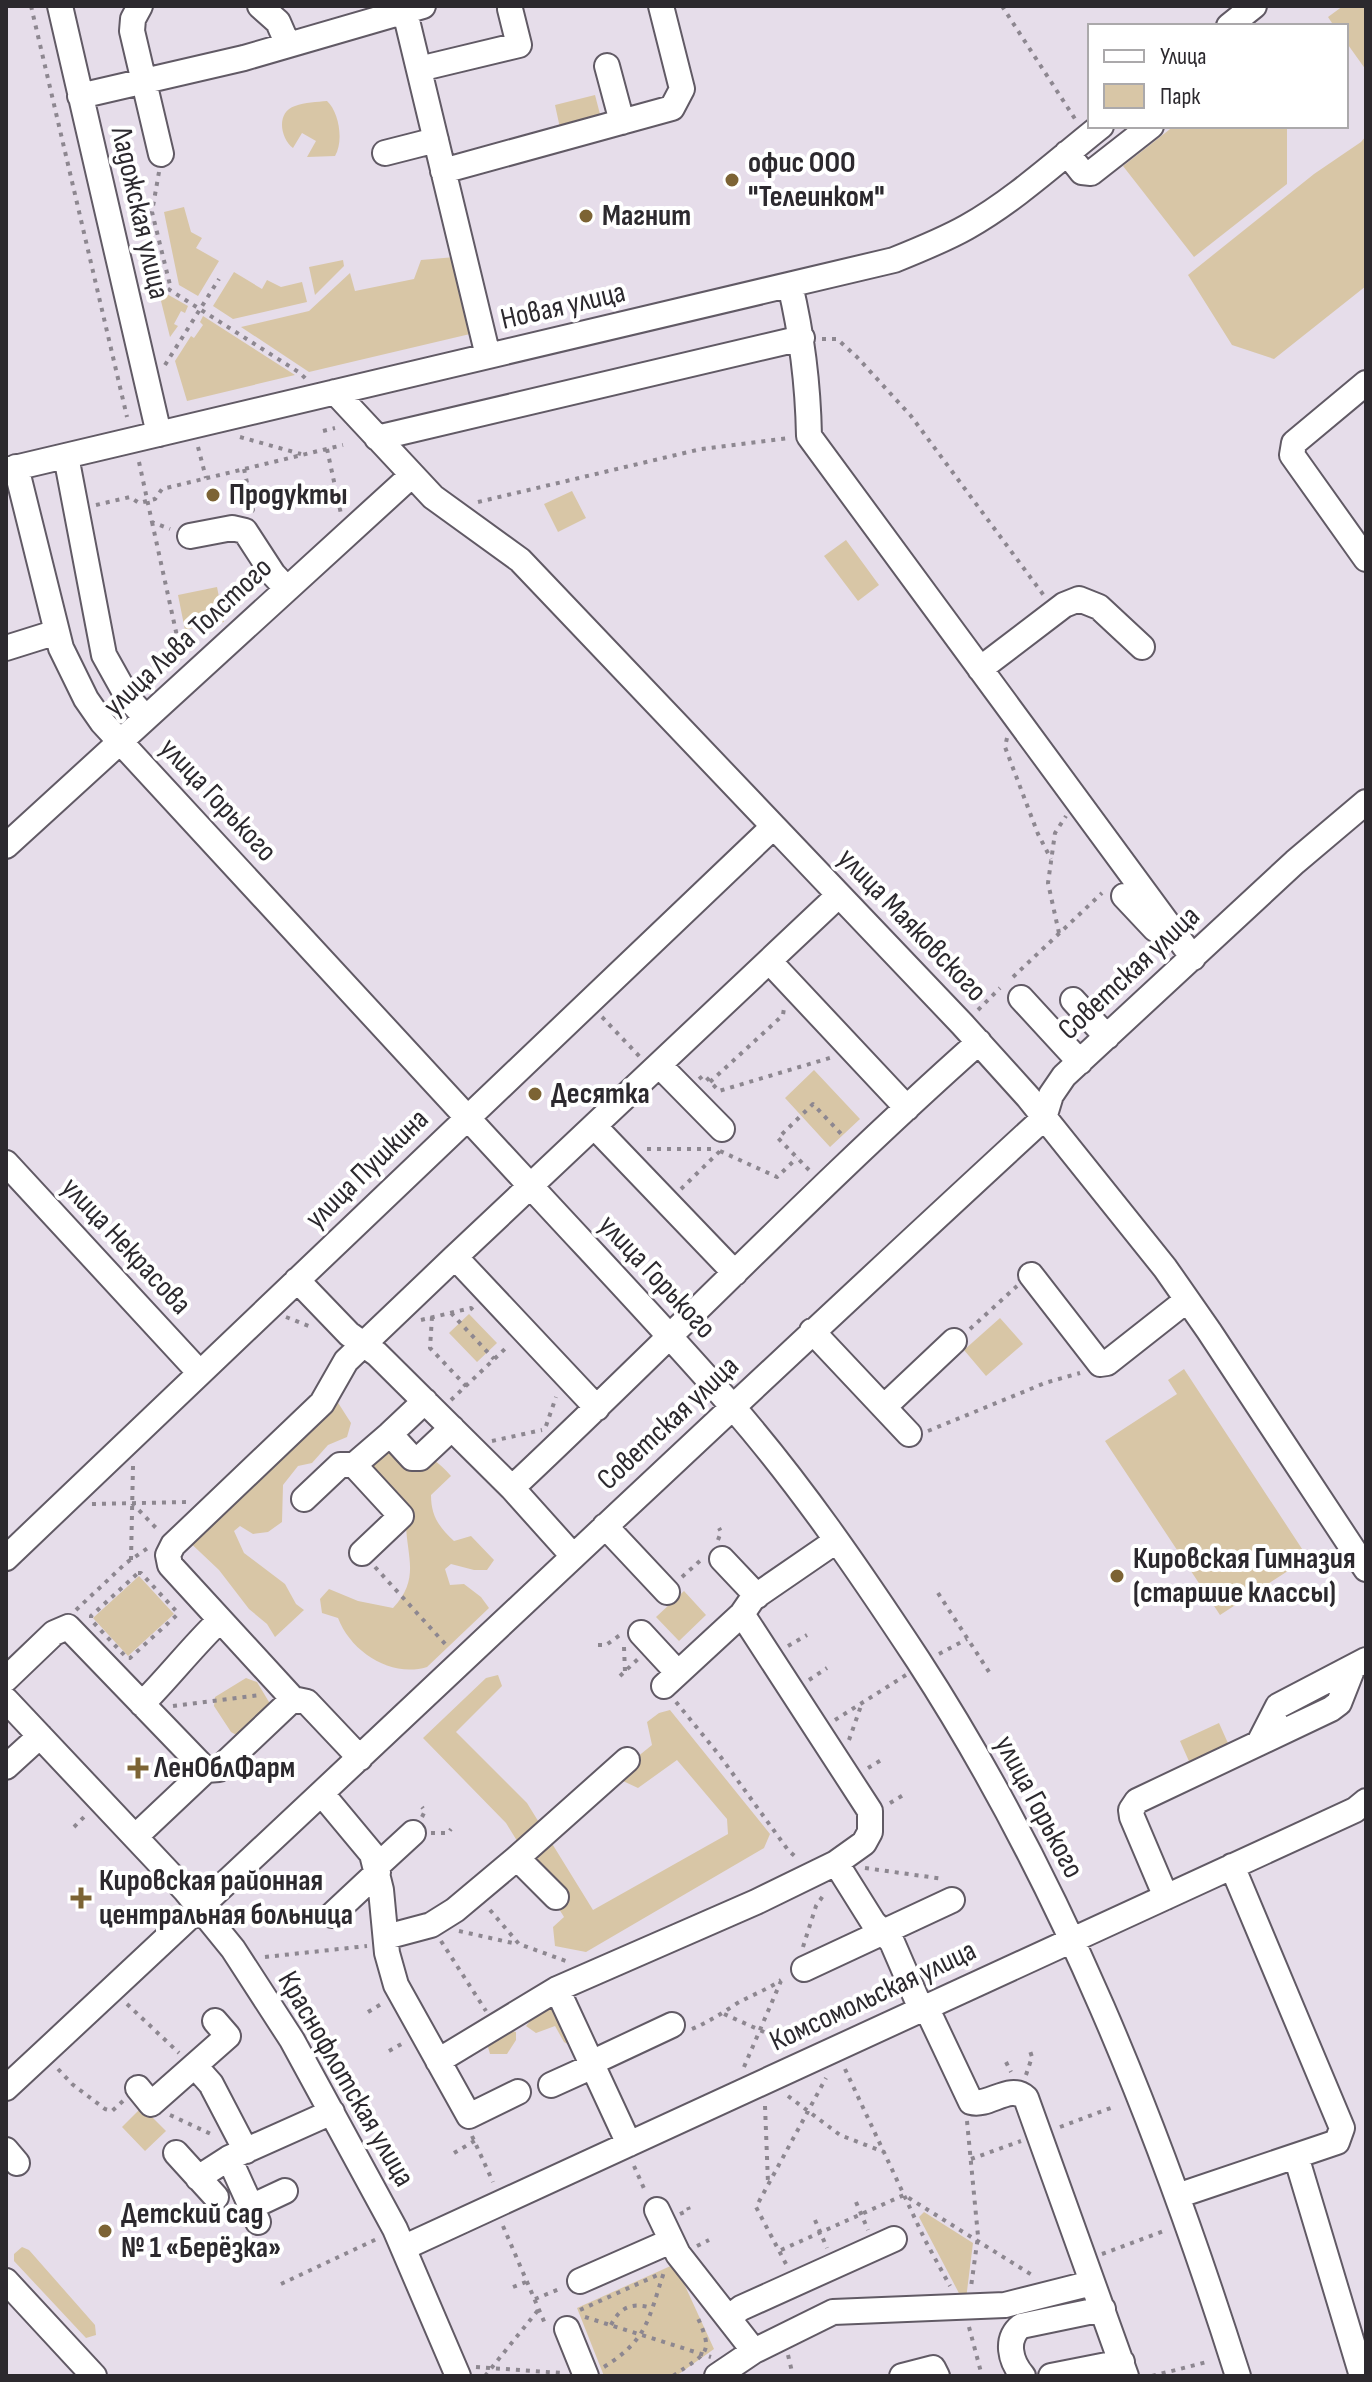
<svg xmlns="http://www.w3.org/2000/svg" width="1372" height="2382" font-family="'Sofia Sans Condensed',sans-serif">
<rect width="100%" height="100%" fill="#e6ddea"/>
<path fill="#d8c6a6" d="M1343 6H1366V70L1346 42V26H1334L1328 17Z
M595 95 601 118 560 128 555 105Z
M327 101C339 112 344 141 335 156L307 157 316 141 302 133 293 148C280 138 276 112 295 106 305 102 317 102 327 101Z
M1174 126H1287V184L1194 257 1123 166Z
M1366 136V286L1274 359 1232 345 1188 275 1314 174 1361 142Z
M184 207 191 232 202 238 196 248 219 261 198 296 179 285 164 212Z
M455 257 470 334 309 372 241 327 309 311 350 273 355 291 414 279 421 260Z
M343 260 344 266 315 295 309 267Z
M234 272 262 289 267 280 281 287 302 282 307 302 233 319 213 306Z
M158 289 188 306 185 313 181 311 174 324 178 326 170 337Z
M203 316 295 375 187 401 175 361 191 336 194 338 203 325 200 322Z
M572 491 586 518 558 532 544 504Z
M846 540 879 585 858 601 824 556Z
M217 587 224 622 185 630 178 595Z
M814 1070 860 1119 830 1147 785 1098Z
M469 1314 497 1343 477 1362 449 1333Z
M1000 1318 1023 1344 986 1376 964 1350Z
M1184 1369 1308 1558 1220 1615 1105 1441 1177 1394 1168 1380Z
M335 1398 351 1423 347 1437 328 1445 312 1463 298 1466 283 1485 282 1522 268 1532 253 1534 240 1526 234 1531 244 1553 285 1584 296 1604 304 1610 275 1637 267 1624 249 1609 219 1570 182 1535Z
M372 1441C407 1449 427 1448 451 1476L431 1495C431 1516 439 1527 454 1541L471 1536 494 1560 487 1570H474L451 1564 445 1569 450 1585 464 1584 481 1597 489 1608 427 1667C391 1678 351 1652 338 1618L322 1613 320 1599 329 1589 358 1601 393 1608C422 1577 405 1555 406 1518L370 1479Z
M139 1576 174 1614 128 1656 93 1618Z
M684 1591 706 1615 679 1641 656 1617Z
M498 1675 502 1686 456 1732 527 1803 593 1910 728 1834 727 1819 677 1760 638 1788 623 1781 621 1770 652 1745 647 1722 659 1713 670 1710 770 1834 764 1848 586 1952 555 1946 553 1927 564 1917 506 1823 423 1738 486 1678Z
M246 1678 257 1682 272 1707 240 1737 231 1732 214 1706 215 1697Z
M1219 1723 1231 1750 1192 1768 1180 1741Z
M552 2008 568 2013 573 2047 564 2042 555 2026 536 2033 526 2026 536 2014Z
M502 2028 516 2032V2040L507 2054H490L486 2040Z
M142 2107 166 2131 145 2151 122 2127Z
M924 2212 973 2243 966 2299H962L919 2217Z
M22 2247 29 2250 95 2325 96 2335 86 2338 14 2261V2254Z
M675 2264 714 2349 676 2376H604L577 2308Z"/>
<g fill="none" stroke-linecap="round" stroke-linejoin="round">
<g stroke="#615a65" stroke-width="28">
<path id="minor" d="M60 6 159 434
M140 6 133 19 132 31 161 154
M260 6 278 22 288 45
M406 6 405 12 488 356
M1229 26 1254 6
M607 66 622 122
M419 69 519 45 510 9
M80 96 244 58 423 6
M385 153 436 140
M1067 153 1082 172 1091 173 1151 126
M443 171 672 108 682 89 661 6
M790 285C802 335 808 384 809 436L1193 958
M1366 383 1294 443 1292 455 1366 559
M335 392 433 497 520 560 962 1024 1028 1097 1165 1268 1209 1331 1366 1569
M377 438 802 338
M66 456 104 655 128 698 146 718
M16 467 61 648 86 699 102 722C243 874 384 1026 524 1179 593 1254 664 1328 731 1405 800 1484 860 1572 918 1660 1061 1880 1159 2127 1238 2376
M6 470 894 260C919 250 944 240 967 227 1015 200 1058 160 1101 126
M190 536 232 528 245 531 273 574 287 589
M6 648 57 632
M980 669 1064 605 1079 599 1099 607 1142 647
M6 846 412 475
M1124 896 1155 929
M770 962 907 1108
M1021 998 1080 1062
M1073 1000 1107 1037
M659 1065 722 1129
M594 1126 735 1273
M6 1163 200 1373
M1031 1275 1100 1364 1107 1363 1187 1300
M297 1280 349 1334 377 1354 512 1488 573 1556
M812 1331 909 1434
M425 1401 390 1434 412 1458H420L452 1428
M884 1407 954 1341
M597 1408 455 1257 839 895
M354 1465 401 1516 362 1553
M512 1488C669 1341 818 1185 979 1042
M304 1499 340 1465H354L390 1434
M605 1526 667 1592
M6 1558 773 827
M722 1559 757 1596
M641 1633 678 1673
M6 1679 54 1633 68 1627 206 1770
M664 1686 742 1614 753 1598 836 1541
M6 1700 185 1890 233 1949 292 2040 395 2229 458 2376
M142 1704C169 1677 192 1647 219 1621
M1259 1743 1278 1706 1366 1660
M360 1758 307 1702 293 1699 170 1565 168 1555 173 1545 322 1403 346 1361 455 1257
M6 1767 40 1736
M322 1794 372 1854 381 1890 387 1953 396 1985 469 2116 518 2092
M135 1837 206 1770 219 1769 293 1699
M517 1858 556 1897
M836 1863 873 1922 892 1942 921 2009
M376 1867 413 1833
M1166 1897 1132 1817 1131 1810 1137 1801 1331 1709 1339 1703 1352 1670
M332 1915 378 1872
M386 1937 431 1925 455 1910 517 1858 627 1760
M804 1969 952 1900
M557 1989 629 2144
M926 2007 971 2102C989 2107 1010 2083 1026 2098L1126 2376
M438 2061 557 1989 756 1902 836 1863 864 1843 870 1832V1811L742 1614
M591 2063 672 2025
M195 2066 211 2084 246 2151
M551 2085 593 2066
M6 2088C353 1766 696 1438 1044 1118L1051 1095 1064 1076 1295 862 1366 802
M138 2088 151 2104 228 2036 215 2021
M6 2150 17 2163
M176 2153 216 2197
M1296 2156 1362 2376
M229 2158 258 2222
M198 2178 229 2158 332 2112
M1177 2196 1337 2142 1342 2128 1232 1866
M251 2207 285 2191
M657 2210 678 2254 754 2351
M405 2247 1355 1810 1366 1801
M6 2281 94 2376
M580 2281 671 2241
M728 2318 741 2308 894 2239
M567 2329 586 2376
M717 2376 754 2351 833 2312 1005 2305 1092 2283
M902 2376 933 2368 937 2376
M1023 2376C1010 2361 1005 2339 1021 2326L1103 2309
M1051 2376 1122 2362"/>
</g>
<path stroke="#8d8790" stroke-width="4" stroke-dasharray="4 6" stroke-linecap="butt" d="M31 6 127 417
M1002 6 1077 122
M159 172 152 212 171 289
M151 278 300 373 306 379
M822 339H837L857 357 911 416 1045 597
M165 365 219 279
M323 431 335 428
M240 437 301 454
M198 447 206 478
M327 449 341 514
M139 462 152 522 170 529
M244 469 253 510 251 513
M478 502 701 449 790 438
M96 505 130 497 139 503 155 499 162 489 343 445
M152 522 182 659
M1007 738 1005 747 1038 834 1051 859
M1059 933 1048 883 1055 833 1066 816
M1013 977 1102 893
M978 1010 1000 988
M602 1017 640 1057
M699 1079 704 1075 719 1091 833 1057
M710 1082 783 1015 784 1008
M647 1149H714
M720 1151 777 1177 797 1158
M809 1170 778 1138 813 1104 844 1137
M681 1189 720 1151
M451 1313 494 1359
M286 1317 311 1327
M432 1317 430 1348 466 1386
M421 1320 471 1308 473 1310
M970 1329 1017 1286
M451 1400 507 1347
M546 1426 556 1397
M928 1431 1045 1383 1080 1373
M492 1441 542 1430
M132 1503 158 1530
M92 1504 188 1502
M718 1540 721 1532 719 1528
M131 1560 133 1466
M375 1567 447 1646
M138 1573H141L177 1612V1615L130 1658H127L91 1620V1616Z
M682 1577 702 1559
M938 1593 991 1675
M76 1610 126 1563 148 1548
M598 1645H606L620 1635
M788 1646 807 1635
M624 1647 625 1672
M939 1654 967 1639
M620 1676 638 1659
M809 1680 827 1668
M676 1702 720 1756 788 1850 798 1859
M173 1706 260 1695
M835 1720 906 1675
M849 1740 862 1703
M868 1768 883 1759
M890 1803 905 1794
M422 1817 425 1811 422 1807
M74 1827 87 1814
M431 1833H448L451 1829
M865 1868 944 1879
M490 1910 519 1944 566 1961
M459 1931 517 1944
M441 1941 486 2011
M803 1947 816 1906 825 1893
M265 1957 367 1946
M127 2004 179 2053
M368 2012 383 2003
M724 2014 793 2045
M692 2029C708 2022 721 2014 736 2004 751 1995 767 1990 781 1980
M389 2051 405 2042
M1006 2062 1011 2072
M744 2067 781 1981
M58 2069 72 2084 105 2109 112 2111 123 2101
M845 2069 925 2240 950 2286
M1026 2075 1032 2057 1030 2051
M788 2096 840 2135 884 2152
M765 2106 768 2183
M170 2115 213 2135
M967 2121 978 2236 971 2287
M1060 2127 1116 2106
M472 2136 493 2182
M454 2153 476 2140
M971 2159 1021 2141
M634 2166 646 2193
M856 2202 868 2230
M680 2214 689 2210 688 2207
M815 2220 827 2248
M503 2226 546 2326
M697 2246 709 2240
M781 2250 904 2195 1032 2275
M1102 2254 1164 2231
M786 2264 756 2207 826 2078
M281 2284 379 2238
M513 2287 526 2282
M535 2299 562 2288
M580 2310 662 2273
M585 2317 711 2357
M611 2325C620 2307 632 2302 652 2308
M969 2327 982 2376
M788 2355 793 2376
M476 2367 562 2373
M604 2367C648 2339 648 2320 664 2272
M485 2376 539 2309
M673 2376C707 2352 715 2355 696 2314
M1152 2376 1207 2362"/>
<use href="#minor" stroke="#fff" stroke-width="24"/>
</g>
<g fill="#7c6334" stroke="#fff" stroke-width="3">
<circle cx="732" cy="180" r="8"/>
<circle cx="586" cy="216" r="8"/>
<circle cx="213" cy="495" r="8"/>
<circle cx="535" cy="1094" r="8"/>
<circle cx="1117" cy="1576" r="8"/>
<path d="M134 1756h8v8h8v8h-8v8h-8v-8h-8v-8h8z"/>
<path d="M77 1886h8v8h8v8h-8v8h-8v-8h-8v-8h8z"/>
<circle cx="105" cy="2231" r="8"/>
</g>
<g text-anchor="middle" dominant-baseline="central" stroke-width="8" stroke-linejoin="round" paint-order="stroke">
<g font-size="30" font-weight="bold" fill="#2c292e" stroke="#fff" text-anchor="start">
<text x="748" y="163">офис ООО<tspan x="748" dy="34">"Телеинком"</tspan></text>
<text x="602" y="216">Магнит</text>
<text x="229" y="495">Продукты</text>
<text x="551" y="1094">Десятка</text>
<text x="1133" y="1559">Кировская Гимназия<tspan x="1133" dy="34">(старшие классы)</tspan></text>
<text x="154" y="1768">ЛенОблФарм</text>
<text x="99" y="1881">Кировская районная<tspan x="99" dy="34">центральная больница</tspan></text>
<text x="121" y="2214">Детский сад<tspan x="121" dy="34">№ 1 «Берёзка»</tspan></text>
</g>
<g font-size="30" fill="#2c292e" stroke="#fff">
<text transform="translate(140 213) rotate(77)">Ладожская улица</text>
<text transform="translate(563 306) rotate(-13)">Новая улица</text>
<text transform="translate(188 637) rotate(-43)">улица Льва Толстого</text>
<text transform="translate(218 800) rotate(47)">улица Горького</text>
<text transform="translate(912 925) rotate(46)">улица Маяковского</text>
<text transform="translate(1129 973) rotate(-43)">Советская улица</text>
<text transform="translate(367 1169) rotate(-44)">улица Пушкина</text>
<text transform="translate(126 1246) rotate(47)">улица Некрасова</text>
<text transform="translate(657 1277) rotate(47)">улица Горького</text>
<text transform="translate(668 1423) rotate(-43)">Советская улица</text>
<text transform="translate(1039 1807) rotate(62)">улица Горького</text>
<text transform="translate(873 1996) rotate(-25)">Комсомольская улица</text>
<text transform="translate(346 2079) rotate(60)">Краснофлотская улица</text>
</g>
</g>
<rect width="1372" height="2382" fill="none" stroke="#2c292e" stroke-width="16"/>
<rect x="1088" y="24" width="260" height="104" fill="#ffffff" stroke="#aba9ab" stroke-width="2"/>
<rect x="1104" y="50" width="40" height="12" fill="#ffffff" stroke="#aba9ab" stroke-width="2"/>
<text x="1160" y="64" font-size="24" fill="#2c292e">Улица</text>
<rect x="1104" y="84" width="40" height="24" fill="#d8c6a6" stroke="#aba9ab" stroke-width="2"/>
<text x="1160" y="104" font-size="24" fill="#2c292e">Парк</text>
</svg>
